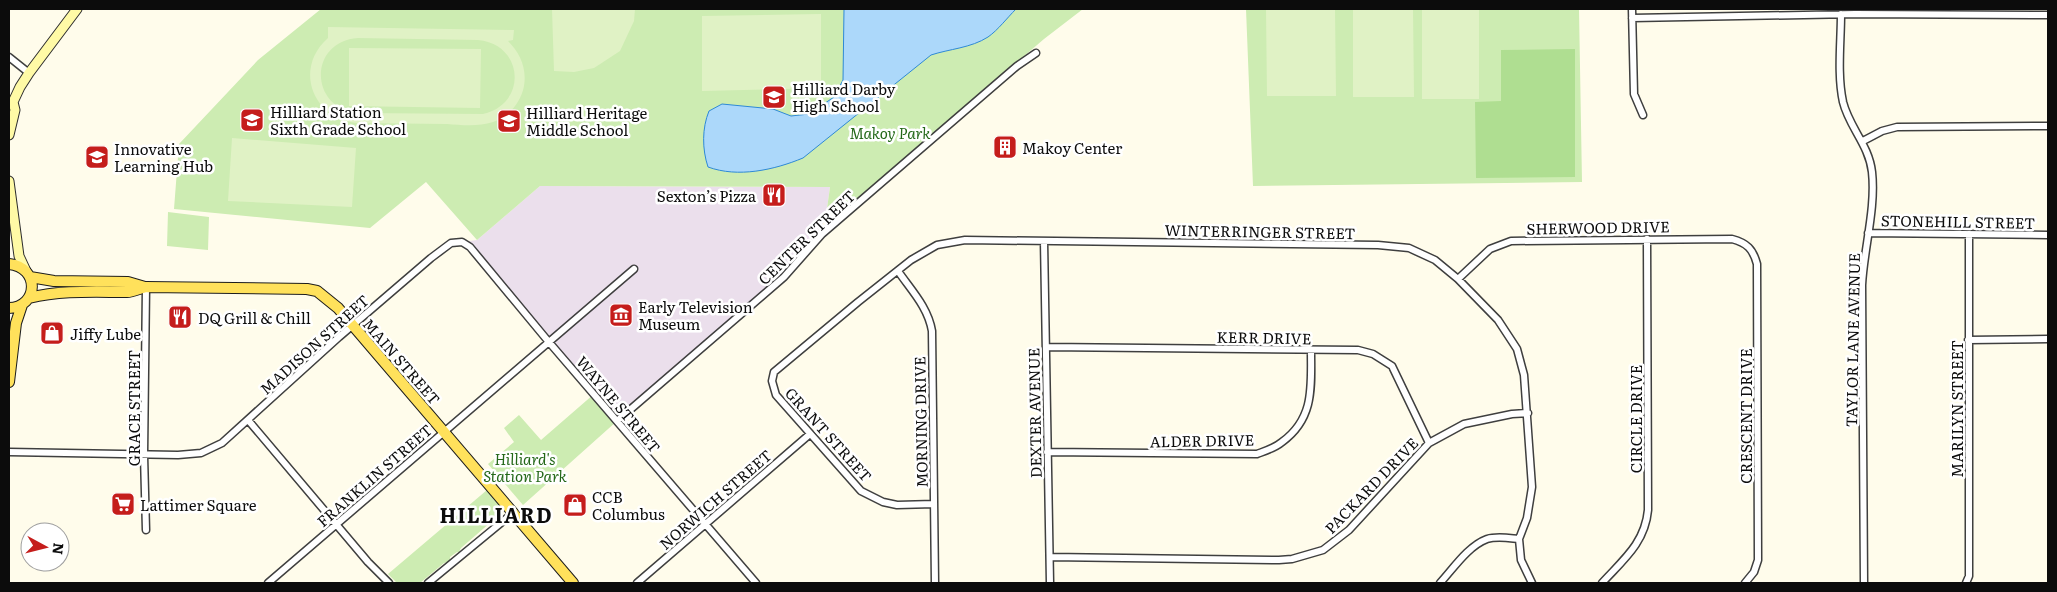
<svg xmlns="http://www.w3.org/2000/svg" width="2057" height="592" font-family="Literata,serif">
<rect width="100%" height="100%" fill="#fffceb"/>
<path fill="#ebdfec" d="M540 186 830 187 826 216 816 240 793 268 617 421 462 242 477 240Z"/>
<path fill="#cdecb2" d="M321 9H1083L1044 39 848 207 826 216 830 187 540 186 477 240 426 182 370 228 174 209 179 144 258 60Z
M1246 9H1579L1582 182 1253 186Z
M168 212 209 217 208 250 167 246Z
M594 394 617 421 523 505 488 464 514 442 504 428 519 415 541 440Z
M487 490 503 509 502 516 497 522H491L461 548 459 552H457L450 557V562L444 563 420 583H397L388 574Z"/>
<path fill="#afde91" d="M1575 49V177L1476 178 1475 102 1501 101V50Z"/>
<path fill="#e0f2c5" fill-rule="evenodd" d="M552 9H635L634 21 620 51 594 68 574 72 554 71Z
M1266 9H1335L1336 96H1267Z
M1353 9H1413L1414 97H1353Z
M1422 9H1479V99H1422Z
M821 14V88L702 91V16Z
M328 27 514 30 513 40 508 41C520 53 527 68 524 86 521 102 509 117 493 122 478 127 461 125 447 124 417 124 387 123 357 123 313 119 293 69 328 38ZM358 38 478 40C524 44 528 104 483 114L358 113C308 108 309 41 358 38Z
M349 48 481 49 480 108 349 106Z
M232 138 356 148 352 207 228 201Z"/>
<path fill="#acd8fa" stroke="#2e89d6" d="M844 9H1016C1007 18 998 30 988 37 971 48 949 49 931 55L803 158C774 170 738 178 708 167 702 149 702 128 709 111L722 104 773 109 791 116 809 114 834 97 843 80Z"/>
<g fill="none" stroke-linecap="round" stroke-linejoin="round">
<g stroke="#3f3f3f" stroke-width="9">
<path id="street" d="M1632 9 1634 94 1643 115
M1841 14C1841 42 1837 74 1843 102 1849 127 1869 145 1872 172 1876 208 1864 248 1862 285L1864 583
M1632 18 1855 14 2048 15
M9 57 29 73
M1863 141 1882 131 1897 127 2048 126
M1868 233 2048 235
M1044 241 1050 583
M898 271C911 290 928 307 932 331L935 583
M1458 279 1490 249 1511 241 1732 239C1747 243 1753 249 1757 264L1758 560 1754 572 1745 583
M1968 340 2048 339
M1046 347 1358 350 1373 354 1392 366 1429 443
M248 420 368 562 389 583
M617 421 784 277 822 234 1017 66 1036 53
M9 452 178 455 201 453 222 443 339 337 431 258 451 243 462 242 470 247 548 341 756 583
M1047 452 1257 454C1265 451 1275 448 1282 442 1315 418 1311 386 1311 350
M934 504 897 505 883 502 861 491 776 395 772 381 774 372 858 302 911 260 937 245 965 240 1378 245 1409 248 1435 260 1458 279 1498 320 1517 349 1524 375 1532 487 1527 518 1519 539 1521 560 1532 583
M146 530 144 455 146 287
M1050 557 1279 560 1292 559 1323 550 1349 530 1429 443 1464 424 1512 414 1528 413
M268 583 634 269
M428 583 513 513
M637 583 810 434
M1440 583C1453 569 1468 546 1487 539 1497 536 1508 538 1519 539
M1602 583C1623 560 1645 543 1648 510L1647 239
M1966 583 1969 576V234"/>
</g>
<g stroke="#2e2e2e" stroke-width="11">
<path id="secondary" d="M9 135 15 110 13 102 20 87 29 73 77 9
M9 181 19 256 26 271"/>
</g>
<g stroke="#1d1d1d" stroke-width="12">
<path id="primary" d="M9 264C40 267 39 307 9 308
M30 277 54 281 128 282 145 287
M29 298C62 290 93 292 127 292 134 292 140 288 146 287L307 289 317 291 338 308 573 583
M9 382 16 323 22 305"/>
</g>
<use href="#street" stroke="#fff" stroke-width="6"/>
<use href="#secondary" stroke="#fffaa6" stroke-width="9"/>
<use href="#primary" stroke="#ffe15b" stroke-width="10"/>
</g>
<defs>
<g id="school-square" transform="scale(1.25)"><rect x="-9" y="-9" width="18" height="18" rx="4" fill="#c51d1b" stroke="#fff"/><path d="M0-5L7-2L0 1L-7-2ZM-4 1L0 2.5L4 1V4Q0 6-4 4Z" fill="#fff"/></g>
<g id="building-square" transform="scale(1.25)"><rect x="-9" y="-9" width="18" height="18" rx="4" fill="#c51d1b" stroke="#fff"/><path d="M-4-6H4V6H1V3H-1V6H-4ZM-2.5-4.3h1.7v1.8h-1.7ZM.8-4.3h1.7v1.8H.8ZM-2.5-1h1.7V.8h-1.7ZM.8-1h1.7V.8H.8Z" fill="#fff"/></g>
<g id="restaurant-square" transform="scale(1.25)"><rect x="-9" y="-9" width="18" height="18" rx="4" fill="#c51d1b" stroke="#fff"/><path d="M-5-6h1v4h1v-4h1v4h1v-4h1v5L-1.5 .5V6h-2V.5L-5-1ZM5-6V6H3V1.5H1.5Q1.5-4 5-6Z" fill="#fff"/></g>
<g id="museum-square" transform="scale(1.25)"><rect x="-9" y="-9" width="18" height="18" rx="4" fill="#c51d1b" stroke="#fff"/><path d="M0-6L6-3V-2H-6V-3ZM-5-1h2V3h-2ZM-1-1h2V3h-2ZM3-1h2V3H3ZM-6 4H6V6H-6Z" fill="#fff"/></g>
<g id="shop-square" transform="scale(1.25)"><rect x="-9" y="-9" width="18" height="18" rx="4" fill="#c51d1b" stroke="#fff"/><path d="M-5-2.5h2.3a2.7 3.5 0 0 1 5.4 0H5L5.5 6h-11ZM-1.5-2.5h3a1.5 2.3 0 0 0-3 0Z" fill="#fff"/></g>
<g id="supermarket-square" transform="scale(1.25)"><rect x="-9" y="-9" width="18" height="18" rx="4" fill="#c51d1b" stroke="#fff"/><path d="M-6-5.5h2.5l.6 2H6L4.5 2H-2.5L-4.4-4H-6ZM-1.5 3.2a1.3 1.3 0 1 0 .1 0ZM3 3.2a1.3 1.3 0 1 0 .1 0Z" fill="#fff"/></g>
</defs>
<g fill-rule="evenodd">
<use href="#school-square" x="774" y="97"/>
<use href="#school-square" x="252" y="120"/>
<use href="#school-square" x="509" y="121"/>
<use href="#building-square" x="1005" y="147"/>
<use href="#school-square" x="97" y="157"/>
<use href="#restaurant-square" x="774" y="195"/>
<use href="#museum-square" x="621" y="315"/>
<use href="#restaurant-square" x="180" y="317"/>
<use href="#shop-square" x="52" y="333"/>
<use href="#supermarket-square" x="123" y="504"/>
<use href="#shop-square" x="575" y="505"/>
</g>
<g text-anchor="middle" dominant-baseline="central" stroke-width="5" stroke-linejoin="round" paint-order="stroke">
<g font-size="15" fill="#0c0c0c" stroke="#fff" text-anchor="start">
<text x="792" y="88">Hilliard Darby<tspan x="792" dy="17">High School</tspan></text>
<text x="270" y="111">Hilliard Station<tspan x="270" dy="17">Sixth Grade School</tspan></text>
<text x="526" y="112">Hilliard Heritage<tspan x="526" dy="17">Middle School</tspan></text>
<text x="1022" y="147">Makoy Center</text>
<text x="114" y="148">Innovative<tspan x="114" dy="17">Learning Hub</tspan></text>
<text x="756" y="195" text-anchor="end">Sexton’s Pizza</text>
<text x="638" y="306">Early Television<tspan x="638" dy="17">Museum</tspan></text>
<text x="198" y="317">DQ Grill &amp; Chill</text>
<text x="70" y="333">Jiffy Lube</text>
<text x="592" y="496">CCB<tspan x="592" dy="17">Columbus</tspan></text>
<text x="140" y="504">Lattimer Square</text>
</g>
<g font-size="15" font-style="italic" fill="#246819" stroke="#fff">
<text x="890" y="132">Makoy Park</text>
<text x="525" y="458">Hilliard's<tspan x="525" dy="17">Station Park</tspan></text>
</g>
<g font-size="15" fill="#0c0c0c" stroke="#fff">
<text transform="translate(1958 221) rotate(1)">STONEHILL STREET</text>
<text transform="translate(1598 227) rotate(-1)">SHERWOOD DRIVE</text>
<text transform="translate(1260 231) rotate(1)">WINTERRINGER STREET</text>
<text transform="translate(806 237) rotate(-44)">CENTER STREET</text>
<text transform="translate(1264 337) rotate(1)">KERR DRIVE</text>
<text transform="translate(1852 340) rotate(-89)">TAYLOR LANE AVENUE</text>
<text transform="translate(314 344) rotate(-42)">MADISON STREET</text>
<text transform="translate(402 361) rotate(49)">MAIN STREET</text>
<text transform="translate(619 404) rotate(50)">WAYNE STREET</text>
<text transform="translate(133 408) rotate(-90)">GRACE STREET</text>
<text transform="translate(1956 409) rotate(-90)">MARILYN STREET</text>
<text transform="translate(1034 413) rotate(-91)">DEXTER AVENUE</text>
<text transform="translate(1745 416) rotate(-90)">CRESCENT DRIVE</text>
<text transform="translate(1635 419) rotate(-90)">CIRCLE DRIVE</text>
<text transform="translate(920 422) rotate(-91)">MORNING DRIVE</text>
<text transform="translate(829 434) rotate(48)">GRANT STREET</text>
<text transform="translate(1202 440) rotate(-1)">ALDER DRIVE</text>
<text transform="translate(374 475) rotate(-41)">FRANKLIN STREET</text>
<text transform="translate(1371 485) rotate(-46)">PACKARD DRIVE</text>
<text transform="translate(715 499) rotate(-41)">NORWICH STREET</text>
</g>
<g font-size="20" font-weight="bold" letter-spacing="1" fill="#0c0c0c" stroke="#fff">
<text x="496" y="514">HILLIARD</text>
</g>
</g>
<rect width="2057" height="592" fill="none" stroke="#0c0c0c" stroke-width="20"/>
<g transform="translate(45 547) rotate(97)"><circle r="24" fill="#ffffff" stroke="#9e9e9e"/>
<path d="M0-4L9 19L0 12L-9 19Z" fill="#c51d1b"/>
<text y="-8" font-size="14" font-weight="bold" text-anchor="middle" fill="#0c0c0c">N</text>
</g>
</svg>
